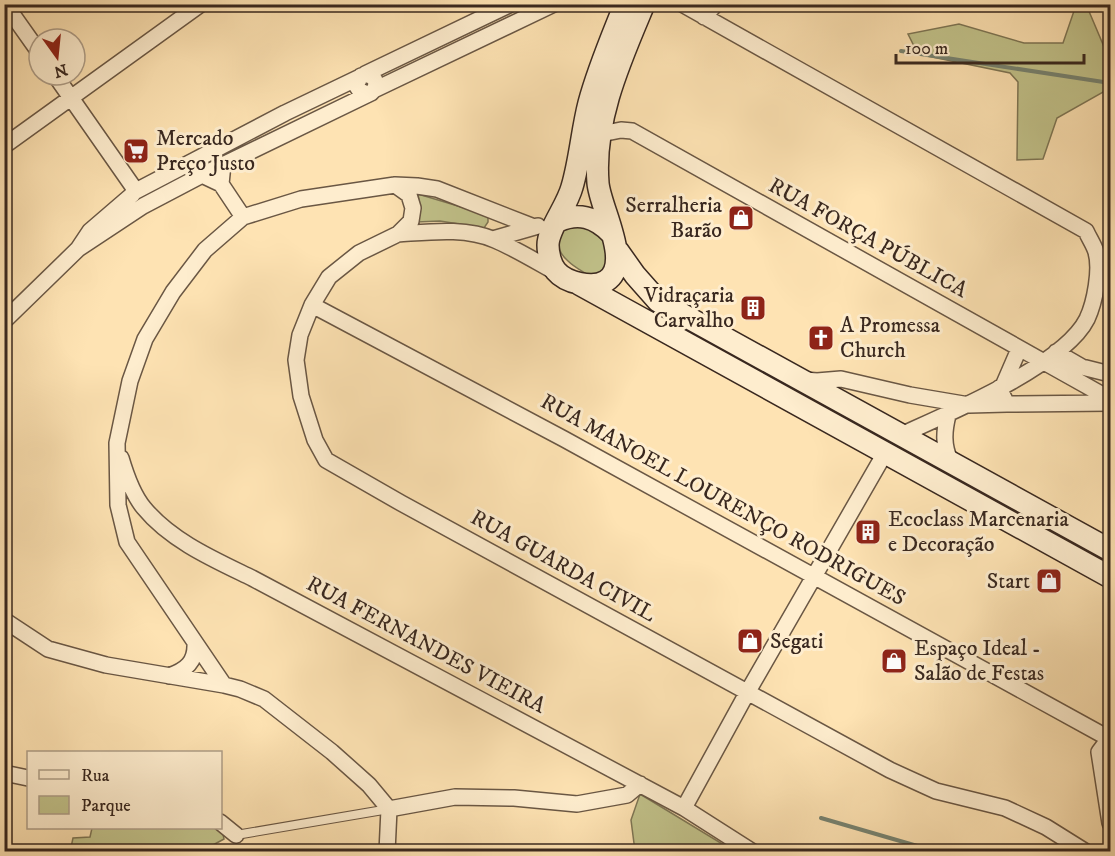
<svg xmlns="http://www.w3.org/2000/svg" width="1115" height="856" font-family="'IM FELL DW Pica',serif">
<rect width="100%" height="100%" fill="#fee3b3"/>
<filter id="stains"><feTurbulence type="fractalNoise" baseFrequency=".00333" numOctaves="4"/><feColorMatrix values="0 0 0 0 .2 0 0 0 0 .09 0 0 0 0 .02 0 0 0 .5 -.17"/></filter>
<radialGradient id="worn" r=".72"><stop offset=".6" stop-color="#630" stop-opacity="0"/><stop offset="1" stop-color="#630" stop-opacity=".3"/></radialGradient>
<path fill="#c2c38b" stroke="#7e7655" stroke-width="1.5" d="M1075 8 1088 9 1110 61V95L1103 92 1057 118 1043 159 1017 160 1018 82 1010 73 918 54 908 34 959 24 1024 43H1063Z
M418 194 488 215V222L484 228 440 221 417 222 420 207Z
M574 224C596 231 601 233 610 255L603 272 588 275C582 271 574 267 568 261 554 249 555 229 574 224Z
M640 794 734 851H635L631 820Z
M92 828H219L222 829 224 839 202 851 70 852 73 838 90 837Z"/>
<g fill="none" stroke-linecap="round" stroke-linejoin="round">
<path stroke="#778371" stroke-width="4" d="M901 51 1110 83
M821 818 938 852"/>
<g stroke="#6a5744" stroke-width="10">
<path id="service" d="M236 835 389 809"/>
</g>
<g stroke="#6a5744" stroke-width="18">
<path id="minor" d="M5 4 39 52
M682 4 1086 231C1089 238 1094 245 1096 252 1101 269 1095 302 1087 319 1064 365 950 413 903 434
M704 17 716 4
M365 74 511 4
M55 75 136 191 285 113 360 77
M374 90 554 4
M601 134 621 130 632 131 1110 399
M4 146 201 4
M202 175 221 184 223 164
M221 184 243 217
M395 185 409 195 413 208 411 221 398 234 359 253 329 277 312 305 300 335 296 360 301 396 315 440 326 460 401 503 890 770 936 791 1005 808 1046 827 1086 852
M398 234C429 232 465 227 495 240 516 249 537 262 557 273
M493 239 538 226
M78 249 143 206 202 175 371 93C381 84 374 72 361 76L356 85 360 91 367 94
M312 305 564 439 1110 739
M4 321 78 249 90 231 133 194
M1056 352 1082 367 1110 374
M805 380 817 381 841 379 910 395 969 405 1007 404 999 388
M1003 386 1019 349
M1007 404 1110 403
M948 415C944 431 943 445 950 460
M121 458C126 475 133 495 144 508 171 541 215 560 252 578L684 808 753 852
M4 620 48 649 106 665 224 685 240 689 264 699 332 752 369 785 389 809 387 852
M169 676C186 670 196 662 195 643
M224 685 127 542 118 505 117 443 130 381 145 339 173 292 205 250 243 217 301 199 395 185 417 186 437 189 534 227
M1110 743 1105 744 1099 752 1110 823
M4 773 28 778
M684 808 747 693 885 453
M389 809 455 797 514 798 577 804 627 795 640 784
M220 822 236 835"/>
</g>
<g stroke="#39281f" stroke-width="24">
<path id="secondary" d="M625 4C612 37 598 69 589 103 582 130 580 160 572 187 567 206 548 229 548 245 548 254 551 265 556 271 566 283 593 289 606 281 633 264 600 208 598 183 593 120 620 61 644 4
M558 221C579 212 595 217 611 233
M618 251 635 275 658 301 1110 550
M579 284 1110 577"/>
</g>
<use href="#service" stroke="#feedce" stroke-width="8"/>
<use href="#minor" stroke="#feedce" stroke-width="15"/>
<use href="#secondary" stroke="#feedce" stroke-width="21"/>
</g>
<defs>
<g id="supermarket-square" transform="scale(1.35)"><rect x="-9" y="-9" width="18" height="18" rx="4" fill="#8f2418" stroke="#feedce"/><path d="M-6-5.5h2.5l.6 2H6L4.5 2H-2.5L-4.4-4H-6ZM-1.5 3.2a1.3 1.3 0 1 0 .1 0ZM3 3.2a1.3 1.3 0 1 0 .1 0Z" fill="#fff"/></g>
<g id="shop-square" transform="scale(1.35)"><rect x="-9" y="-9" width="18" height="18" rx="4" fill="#8f2418" stroke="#feedce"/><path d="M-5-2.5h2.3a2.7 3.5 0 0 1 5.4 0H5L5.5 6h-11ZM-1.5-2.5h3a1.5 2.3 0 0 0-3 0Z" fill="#fff"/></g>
<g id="building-square" transform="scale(1.35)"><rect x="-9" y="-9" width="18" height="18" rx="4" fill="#8f2418" stroke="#feedce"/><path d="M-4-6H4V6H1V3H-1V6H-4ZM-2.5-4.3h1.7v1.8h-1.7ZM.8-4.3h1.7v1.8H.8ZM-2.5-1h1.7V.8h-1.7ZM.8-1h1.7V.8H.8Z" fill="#fff"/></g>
<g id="church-square" transform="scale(1.35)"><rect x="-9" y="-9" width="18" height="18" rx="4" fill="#8f2418" stroke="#feedce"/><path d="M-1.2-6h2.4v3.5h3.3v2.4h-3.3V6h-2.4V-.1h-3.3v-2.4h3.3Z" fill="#fff"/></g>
</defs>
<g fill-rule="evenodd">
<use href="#supermarket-square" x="136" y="151"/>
<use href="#shop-square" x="741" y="218"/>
<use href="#building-square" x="753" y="308"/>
<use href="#church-square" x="821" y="338"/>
<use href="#building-square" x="868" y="532"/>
<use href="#shop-square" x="1049" y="581"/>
<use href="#shop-square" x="750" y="641"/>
<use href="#shop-square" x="894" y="661"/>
</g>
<g text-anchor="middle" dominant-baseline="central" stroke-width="6" stroke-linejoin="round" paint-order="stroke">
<g font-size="22" fill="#39281f" stroke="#feedce" text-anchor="start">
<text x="156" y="138">Mercado<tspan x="156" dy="25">Preço Justo</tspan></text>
<text x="722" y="205" text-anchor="end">Serralheria<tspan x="722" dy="25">Barão</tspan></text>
<text x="734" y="295" text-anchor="end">Vidraçaria<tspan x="734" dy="25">Carvalho</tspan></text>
<text x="840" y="325">A Promessa<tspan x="840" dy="25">Church</tspan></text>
<text x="888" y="519">Ecoclass Marcenaria<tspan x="888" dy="25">e Decoração</tspan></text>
<text x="1030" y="581" text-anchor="end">Start</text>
<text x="770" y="641">Segati</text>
<text x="914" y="648">Espaço Ideal -<tspan x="914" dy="25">Salão de Festas</tspan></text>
</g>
<g font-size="22" fill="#39281f" stroke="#feedce">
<text transform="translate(868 238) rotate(29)">RUA FORÇA PÚBLICA</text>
<text transform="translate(723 500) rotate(29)">RUA MANOEL LOURENÇO RODRIGUES</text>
<text transform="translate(563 566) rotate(29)">RUA GUARDA CIVIL</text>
<text transform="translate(426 645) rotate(28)">RUA FERNANDES VIEIRA</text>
</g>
</g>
<rect width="1115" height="856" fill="none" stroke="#fee3b3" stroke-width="24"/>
<rect x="6" y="6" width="1103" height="844" fill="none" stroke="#39281f" stroke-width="3"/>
<rect x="12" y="12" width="1091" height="832" fill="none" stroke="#39281f" stroke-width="1.5"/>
<rect x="27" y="751" width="195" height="78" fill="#feedce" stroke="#af9e88" stroke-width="1.5"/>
<rect x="39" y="770" width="30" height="9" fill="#feedce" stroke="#af9e88" stroke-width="1.5"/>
<text x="81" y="781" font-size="18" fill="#39281f">Rua</text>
<rect x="39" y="796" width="30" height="18" fill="#c2c38b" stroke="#af9e88" stroke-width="1.5"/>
<text x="81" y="811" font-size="18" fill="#39281f">Parque</text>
<g transform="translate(57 57) rotate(165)"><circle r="28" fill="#feedce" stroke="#af9e88" stroke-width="1.5"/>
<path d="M0-4.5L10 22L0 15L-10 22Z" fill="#8f2418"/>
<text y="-9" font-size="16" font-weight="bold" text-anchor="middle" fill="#39281f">N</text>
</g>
<path d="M896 54v9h188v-9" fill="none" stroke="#39281f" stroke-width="3"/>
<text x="905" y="54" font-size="18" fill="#39281f" stroke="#feedce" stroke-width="4.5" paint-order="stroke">100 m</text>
<rect width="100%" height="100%" filter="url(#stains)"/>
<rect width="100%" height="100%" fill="url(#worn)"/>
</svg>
